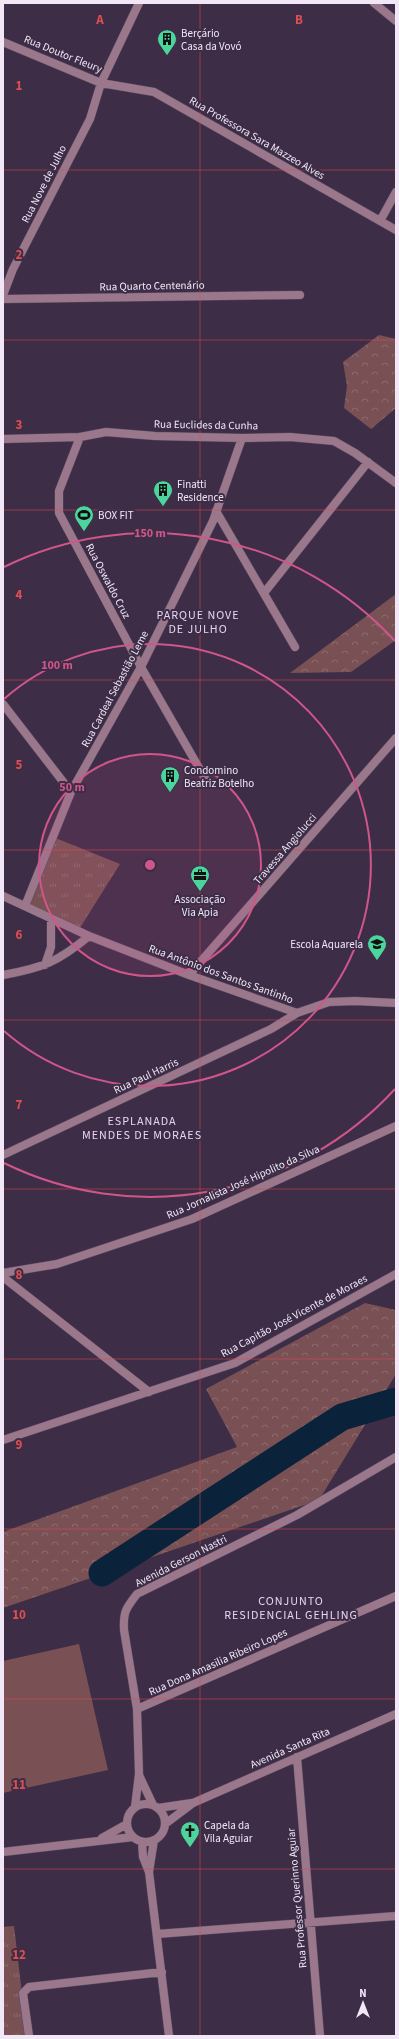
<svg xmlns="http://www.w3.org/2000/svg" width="399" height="2039" font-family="'Source Sans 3',sans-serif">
<defs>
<pattern id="forest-crowns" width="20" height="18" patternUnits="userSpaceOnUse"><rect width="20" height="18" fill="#795154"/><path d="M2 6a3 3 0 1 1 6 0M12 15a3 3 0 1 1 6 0" fill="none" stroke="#8c6a6d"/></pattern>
<pattern id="park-tufts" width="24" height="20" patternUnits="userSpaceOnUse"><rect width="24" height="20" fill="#795154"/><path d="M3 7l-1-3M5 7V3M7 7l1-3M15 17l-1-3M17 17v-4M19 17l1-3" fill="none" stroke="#8c6a6d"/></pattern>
</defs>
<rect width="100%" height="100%" fill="#3d2d46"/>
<path fill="url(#forest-crowns)" d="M379 335 396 339V408L371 429 344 408 347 386 343 362Z
M396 594V640L351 672 290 673Z
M365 1303 396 1310V1374L319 1500 3 1608V1532L237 1447 206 1389Z"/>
<path fill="url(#park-tufts)" d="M53 837 120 864 78 931 25 906Z
M14 1926 27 2036H3V1927Z"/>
<path fill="#795154" d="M79 1644 108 1770 3 1793V1661Z"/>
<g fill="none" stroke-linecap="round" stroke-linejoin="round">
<path stroke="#0b223b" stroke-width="27" d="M102 1573 342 1417 396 1401"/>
<g stroke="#5a4b62" stroke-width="9">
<path id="minor" d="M374 3 396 21
M3 42 101 83 154 92 396 230
M380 221 396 192
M3 295 13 269 90 119 101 83 139 3
M3 299 300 295
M80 437 59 491V513L141 667 206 780
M3 439 80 437 106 432 155 436 242 438 290 437 334 441 355 453 396 483
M216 511 295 647
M264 593 368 462
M3 704 71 792
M3 896 89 936 189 975 297 1013 329 1002 355 1001 396 1003
M25 906 71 792 141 667 213 521 242 438
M45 965 51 947V918
M3 975C42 968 58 962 89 936
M189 975 396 738
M3 1155 271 1029 297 1013
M3 1273 57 1264 192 1219 396 1126
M3 1277 149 1392
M3 1440 235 1363 396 1274
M137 1709 396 1596
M297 1757 320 2036
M139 1775 153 1805
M127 1823a19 19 0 1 1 38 0a19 19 0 1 1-38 0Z
M135 1807 139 1774 137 1709 124 1630C123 1612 126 1608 137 1594L297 1515 396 1457
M158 1808 192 1803
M165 1824 193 1803 396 1714
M102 1838 127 1824
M142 1842 143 1857 149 1872 169 2036
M3 1852 133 1837
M149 1872 154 1840
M157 1934 396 1916
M29 2036 23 1993 29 1987 162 1972"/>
</g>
<use href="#minor" stroke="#9a778b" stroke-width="8"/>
</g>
<path fill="none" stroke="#db4e51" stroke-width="1" stroke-opacity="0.55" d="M200 3V2036M3 170H396M3 340H396M3 510H396M3 680H396M3 850H396M3 1020H396M3 1189H396M3 1359H396M3 1529H396M3 1699H396M3 1869H396"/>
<circle cx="150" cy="865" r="111" fill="#d0568a" fill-opacity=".12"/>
<g fill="none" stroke="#d0568a" stroke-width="2">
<circle cx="150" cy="865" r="111"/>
<path d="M4 699A221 221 0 1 1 4 1031"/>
<path d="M395 1089A332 332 0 0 1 4 1163M4 567A332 332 0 0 1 395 641"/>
</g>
<defs>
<g id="building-pin" transform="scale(1)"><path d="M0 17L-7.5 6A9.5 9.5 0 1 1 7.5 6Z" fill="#4bd49b" stroke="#3d2d46"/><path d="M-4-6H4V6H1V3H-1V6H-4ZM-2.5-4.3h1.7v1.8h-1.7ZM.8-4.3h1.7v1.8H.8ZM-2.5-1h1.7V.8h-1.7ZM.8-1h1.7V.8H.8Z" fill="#111"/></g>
<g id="stadium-pin" transform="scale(1)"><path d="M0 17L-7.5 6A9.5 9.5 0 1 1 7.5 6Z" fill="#4bd49b" stroke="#3d2d46"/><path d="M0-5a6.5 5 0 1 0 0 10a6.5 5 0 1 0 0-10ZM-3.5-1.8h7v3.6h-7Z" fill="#111"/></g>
<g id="office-pin" transform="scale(1)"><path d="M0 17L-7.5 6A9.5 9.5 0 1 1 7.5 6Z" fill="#4bd49b" stroke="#3d2d46"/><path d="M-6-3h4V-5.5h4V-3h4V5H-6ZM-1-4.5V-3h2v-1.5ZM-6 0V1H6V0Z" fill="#111"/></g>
<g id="school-pin" transform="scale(1)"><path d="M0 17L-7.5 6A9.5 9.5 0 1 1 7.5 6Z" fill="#4bd49b" stroke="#3d2d46"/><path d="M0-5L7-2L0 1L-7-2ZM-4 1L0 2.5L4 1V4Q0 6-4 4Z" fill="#111"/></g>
<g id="church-pin" transform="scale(1)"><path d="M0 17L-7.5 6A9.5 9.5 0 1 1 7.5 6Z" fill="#4bd49b" stroke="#3d2d46"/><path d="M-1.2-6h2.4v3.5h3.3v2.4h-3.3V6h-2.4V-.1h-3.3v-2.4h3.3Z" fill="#111"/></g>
</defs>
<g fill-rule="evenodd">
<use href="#building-pin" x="167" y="39"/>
<use href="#building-pin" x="163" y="490"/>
<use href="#stadium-pin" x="84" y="515"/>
<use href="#building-pin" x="170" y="776"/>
<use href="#office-pin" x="200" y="875"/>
<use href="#school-pin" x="377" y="944"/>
<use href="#church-pin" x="190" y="1831"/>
</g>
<g text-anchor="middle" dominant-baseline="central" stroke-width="4" stroke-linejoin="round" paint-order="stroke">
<g font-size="11" fill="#f1e7f7" stroke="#3d2d46" text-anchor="start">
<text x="181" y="33">Berçário<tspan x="181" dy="13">Casa da Vovó</tspan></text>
<text x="177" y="484">Finatti<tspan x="177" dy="13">Residence</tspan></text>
<text x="98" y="515">BOX FIT</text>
<text x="184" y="770">Condomino<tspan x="184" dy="13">Beatriz Botelho</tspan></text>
<text x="200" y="899" text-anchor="middle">Associação<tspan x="200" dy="13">Via Apia</tspan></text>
<text x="363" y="944" text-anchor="end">Escola Aquarela</text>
<text x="204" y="1825">Capela da<tspan x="204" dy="13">Vila Aguiar</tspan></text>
</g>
<g font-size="11" fill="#f1e7f7" stroke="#3d2d46">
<text transform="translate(63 54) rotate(22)">Rua Doutor Fleury</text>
<text transform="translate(257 138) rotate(30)">Rua Professora Sara Mazzeo Alves</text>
<text transform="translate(44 184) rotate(-63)">Rua Nove de Julho</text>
<text transform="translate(152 286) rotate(-1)">Rua Quarto Centenário</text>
<text transform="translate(206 425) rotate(1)">Rua Euclides da Cunha</text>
<text transform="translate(108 581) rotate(62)">Rua Oswaldo Cruz</text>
<text transform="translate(115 689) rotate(-62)">Rua Cardeal Sebastião Leme</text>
<text transform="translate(285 849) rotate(-49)">Travessa Angiolucci</text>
<text transform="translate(221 974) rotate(20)">Rua Antônio dos Santos Santinho</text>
<text transform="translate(146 1076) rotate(-25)">Rua Paul Harris</text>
<text transform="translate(243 1182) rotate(-24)">Rua Jornalista José Hipolito da Silva</text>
<text transform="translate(294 1316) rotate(-28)">Rua Capitão José Vicente de Moraes</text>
<text transform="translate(181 1561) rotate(-27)">Avenida Gerson Nastri</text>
<text transform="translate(218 1662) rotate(-24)">Rua Dona Amasilia Ribeiro Lopes</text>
<text transform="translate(290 1748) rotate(-24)">Avenida Santa Rita</text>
<text transform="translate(297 1898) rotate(-95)">Rua Professor Querinno Aguiar</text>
</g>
<g font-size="12" letter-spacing="1" fill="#e7d3f3" stroke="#3d2d46">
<text x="198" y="615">PARQUE NOVE<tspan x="198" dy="14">DE JULHO</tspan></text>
<text x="142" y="1121">ESPLANADA<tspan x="142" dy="14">MENDES DE MORAES</tspan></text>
<text x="291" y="1601">CONJUNTO<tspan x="291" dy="14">RESIDENCIAL GEHLING</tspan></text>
</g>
</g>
<g font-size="13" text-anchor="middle" font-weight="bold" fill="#db4e51" stroke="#3d2d46" stroke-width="4" stroke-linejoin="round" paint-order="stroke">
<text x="100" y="24">A</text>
<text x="299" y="24">B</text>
<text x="19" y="90">1</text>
<text x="19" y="259">2</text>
<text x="19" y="429">3</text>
<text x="19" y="599">4</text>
<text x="19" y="769">5</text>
<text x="19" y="939">6</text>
<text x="19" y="1109">7</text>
<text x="19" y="1279">8</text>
<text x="19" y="1449">9</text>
<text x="19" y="1619">10</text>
<text x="19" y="1789">11</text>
<text x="19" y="1959">12</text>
</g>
<circle cx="150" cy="865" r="6" fill="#d0568a" stroke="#3d2d46" stroke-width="2"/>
<g font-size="12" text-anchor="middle" font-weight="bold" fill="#d0568a" stroke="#3d2d46" stroke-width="4" stroke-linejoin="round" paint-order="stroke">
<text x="150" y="537">150 m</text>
<text x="57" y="669">100 m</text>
<text x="72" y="791">50 m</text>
</g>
<rect width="399" height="2039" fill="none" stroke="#f1e7f7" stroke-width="8"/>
<g transform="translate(363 2003)" stroke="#3d2d46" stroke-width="3" paint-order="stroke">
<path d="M0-3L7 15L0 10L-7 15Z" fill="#f1e7f7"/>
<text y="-6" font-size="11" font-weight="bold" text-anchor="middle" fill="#f1e7f7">N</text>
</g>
</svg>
